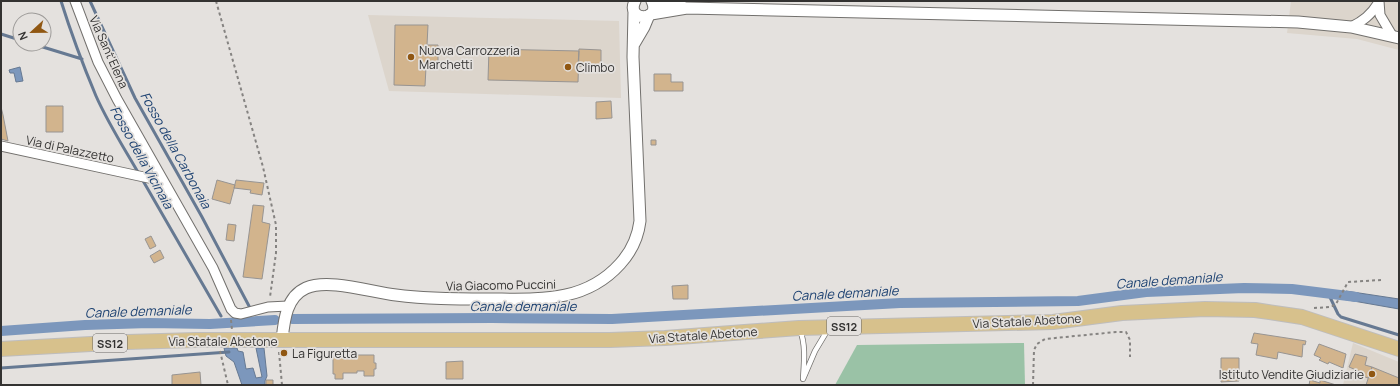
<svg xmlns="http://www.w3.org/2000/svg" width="1400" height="386" font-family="Manrope,sans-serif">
<rect width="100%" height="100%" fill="#e4e1de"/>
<path fill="#dcd5cc" d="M1291 1H1399V50L1357 39 1287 33Z
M368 15 619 21 621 98 389 91Z
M1353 343 1399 362V385H1343Z"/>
<path fill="#9ac2a6" d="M1024 343 1025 385H835L857 345Z"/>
<path fill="#7c97bc" stroke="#667992" d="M20 67 23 81 16 82 14 73H10L9 70Z
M1346 291 1399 299V309L1342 299Z
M224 348H237L238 351 243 352 246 369 253 368 256 378 262 377 256 348H264L267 376 265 381V385H242L234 362 226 356Z"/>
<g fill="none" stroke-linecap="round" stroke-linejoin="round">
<path stroke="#667992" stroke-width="3" d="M61 1C71 33 83 65 96 96 108 123 124 148 139 174
M90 1 135 98 202 217 249 306
M1 34 20 40
M33 44 82 59
M142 179 221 316
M1328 293 1338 314 1341 317 1399 335
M1 368 229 352"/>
<path stroke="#7c97bc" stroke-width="10" d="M292 319 492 318 612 319 900 303 1078 301 1146 292 1244 288 1292 289 1356 297
M1 331 85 325 149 323 210 324 275 320"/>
</g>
<path fill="#d2b48d" stroke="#979492" d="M395 25H428L427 45H438V68L426 67 425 86 394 85Z
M489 49 579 51 578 82 488 80Z
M579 49 601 50V67L578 66Z
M654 74H671V82H683V91H654Z
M611 101 612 118 596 119V102Z
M46 106H63V132H46Z
M1 107 3 115 8 141 1 139Z
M651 140H656V145H651Z
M217 180 235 185 230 204 212 199Z
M236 180 264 183 262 195 250 193 251 190 234 188Z
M253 205 264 206 262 222 270 224 262 279 243 277Z
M228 224 236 225 234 241 226 240Z
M151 236 156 246 150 249 145 239Z
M160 250 164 258 154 263 150 256Z
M688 285V299H673L672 286Z
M1254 333 1306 341 1305 345 1303 344 1302 357 1278 352 1277 359 1256 355 1258 344 1251 343Z
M1319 344 1346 354 1343 368 1329 362 1328 364 1319 360 1321 358 1314 355Z
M1355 354 1367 357 1365 365 1372 367 1368 378 1360 375 1361 372 1349 367Z
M333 355H374V363H376V369H374V376H364V371H357V373H343V379H335V374H333Z
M1221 358H1239V381L1221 382Z
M463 361V379H446V362Z
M1372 367 1399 378V385H1366Z
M200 372 201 385H172V375Z
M266 380H273V385H266Z
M1310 380 1320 383V380L1336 385H1309Z"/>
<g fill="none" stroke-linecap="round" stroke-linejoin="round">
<g stroke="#72706d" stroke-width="6">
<path id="service" d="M800 330C806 345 804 363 803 379L815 351 827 331"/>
</g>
<g stroke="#72706d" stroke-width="11">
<path id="minor" d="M75 1 98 62 117 99 213 268 231 309 235 313 241 314 268 307 288 306
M1379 1 1380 15 1393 37
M1351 27C1363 21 1371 15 1379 2
M1 146 153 179 159 175"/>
</g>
<g stroke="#72706d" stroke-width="13">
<path id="tertiary" d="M635 1C625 22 662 22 652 1
M658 1 683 7
M651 14 687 8 1298 22 1351 27 1399 38
M634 44 644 27 649 15
M282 340C284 321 286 297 306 288 328 278 371 292 396 295 426 299 456 299 487 299 536 299 584 304 620 264 631 252 638 237 640 221L633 57 634 11"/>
</g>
<g stroke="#bebdbd" stroke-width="16">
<path id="primary" d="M1 349 127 342 196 340H610L665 338 799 328 1053 322 1122 313 1205 309 1255 310 1302 317 1399 349"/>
</g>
<path stroke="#858381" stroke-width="2" stroke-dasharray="3 3" stroke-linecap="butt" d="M216 1 263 167 276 225V253L270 297
M1314 308 1331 307 1336 304 1348 282 1381 280
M231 320 232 330
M220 351 228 385
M279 352 282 385
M1033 385 1034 350 1037 344 1045 339 1116 332H1126L1130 340V357"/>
<use href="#service" stroke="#fff" stroke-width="4.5"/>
<use href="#minor" stroke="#fff" stroke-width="9"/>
<use href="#tertiary" stroke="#fff" stroke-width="11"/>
<use href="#primary" stroke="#d7c18c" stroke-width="14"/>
</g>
<g fill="#905712" stroke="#e4e1de" stroke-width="1.5">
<circle cx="411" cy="57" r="4"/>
<circle cx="568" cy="67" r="4"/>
<circle cx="284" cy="353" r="4"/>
<circle cx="1372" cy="374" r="4"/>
</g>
<g text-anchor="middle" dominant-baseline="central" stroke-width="3.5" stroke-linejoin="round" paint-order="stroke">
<g fill="#e4e1de" stroke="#686665" stroke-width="1">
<rect x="827" y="317" width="34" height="18" rx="3"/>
<rect x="93" y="334" width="34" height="18" rx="3"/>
</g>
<g font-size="11" font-weight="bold" fill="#333231">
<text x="844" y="326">SS12</text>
<text x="110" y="343">SS12</text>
</g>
<g font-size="12" fill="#333231" stroke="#e4e1de" text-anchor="start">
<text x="419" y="50">Nuova Carrozzeria<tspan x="419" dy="14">Marchetti</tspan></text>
<text x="576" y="67">Climbo</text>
<text x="292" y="353">La Figuretta</text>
<text x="1364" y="374" text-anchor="end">Istituto Vendite Giudiziarie</text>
</g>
<g font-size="12" fill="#333231" stroke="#e4e1de">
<text transform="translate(109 52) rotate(66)">Via Sant'Elena</text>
<text transform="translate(70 149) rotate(12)">Via di Palazzetto</text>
<text transform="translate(501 285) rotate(-1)">Via Giacomo Puccini</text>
<text transform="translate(1027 321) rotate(-3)">Via Statale Abetone</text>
<text transform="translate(703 335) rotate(-4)">Via Statale Abetone</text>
<text x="223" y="341">Via Statale Abetone</text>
</g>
<g font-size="13" font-style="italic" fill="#1c4171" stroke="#e4e1de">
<text transform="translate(176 150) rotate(61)">Fosso della Carbonaia</text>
<text transform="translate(142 157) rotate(61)">Fosso della Vicinaia</text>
<text transform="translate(1169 280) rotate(-4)">Canale demaniale</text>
<text transform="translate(845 293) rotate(-3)">Canale demaniale</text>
<text x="523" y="306">Canale demaniale</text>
<text transform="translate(138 311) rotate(-2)">Canale demaniale</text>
</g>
</g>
<rect width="1400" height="386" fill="none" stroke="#333231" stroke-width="4"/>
<g transform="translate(32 32) rotate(248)"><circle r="19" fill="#e4e1de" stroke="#9d9b99"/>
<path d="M0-3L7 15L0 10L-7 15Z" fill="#905712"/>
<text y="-6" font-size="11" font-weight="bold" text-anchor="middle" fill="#333231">N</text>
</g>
</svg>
